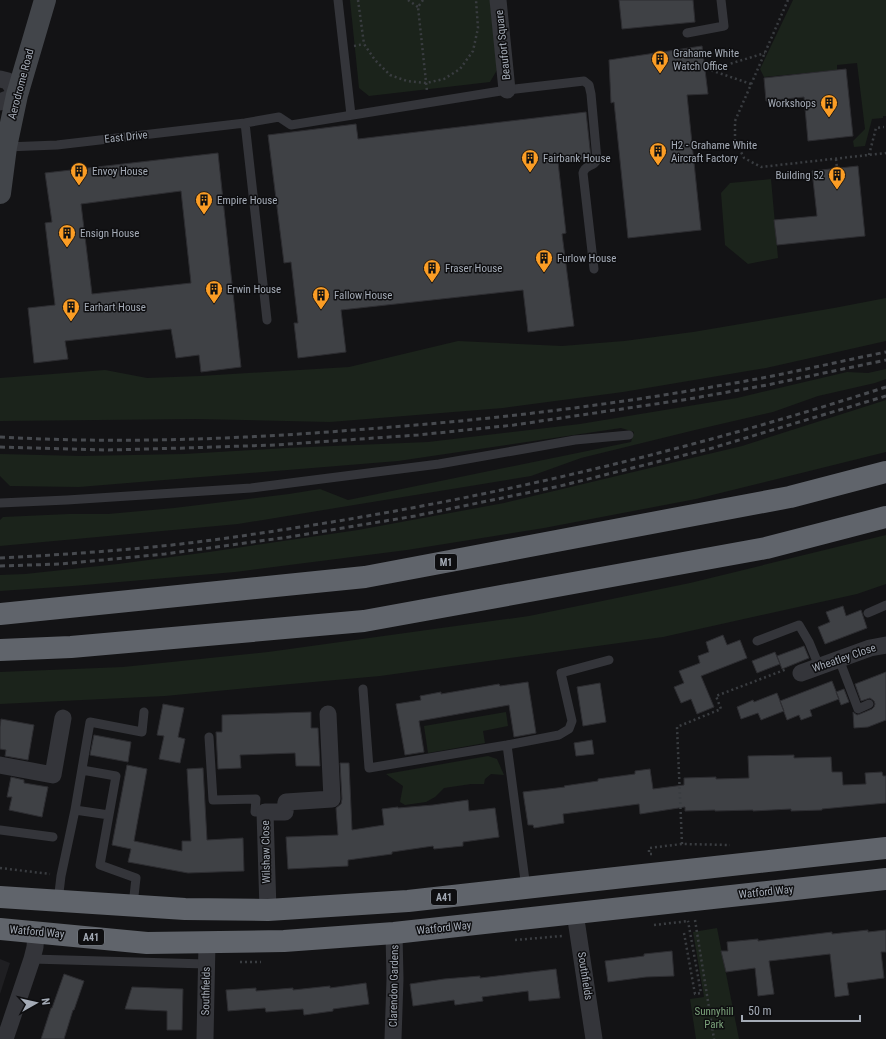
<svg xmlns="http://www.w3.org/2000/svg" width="886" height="1039" font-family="'Roboto Condensed',sans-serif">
<rect width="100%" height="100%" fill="#131315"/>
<path fill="#1f1f22" d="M0 959 10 963 0 994Z"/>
<path fill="#1b231b" d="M350 0H490L497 70 490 82 369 96 359 88Z
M793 0H886V116H883V118L872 119 865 146 854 147 853 141 865 129 857 63 837 65V70L764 77 760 69Z
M771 179 778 258 748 264 725 245 721 193 730 183Z
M886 298V341L766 368 623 392 503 408 330 422 197 419 0 421V378L105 370 147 378 200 376 349 367 458 341 562 346 624 341 693 332 834 308Z
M886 369V379L875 383 818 396 773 412 695 430 581 458 531 476 238 524 0 546V520L3 517 69 514H108L174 508 289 494 320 489 348 500 631 442 634 432 621 428 398 461 79 487 10 486 0 476V454L81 456 184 454 286 448 428 442 580 424 737 398 847 372 868 373Z
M886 400V452L696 499 544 528 407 550 235 572 73 586 0 591V575L25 574 118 564 209 552 358 530 504 503 742 446Z
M886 535V584L857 594 663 637 380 676 291 684 165 696 0 704V672L123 667 268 652 529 616 690 583Z
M506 712 508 726 483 731 485 743 428 753 424 726Z
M488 756 497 759 504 775 491 774 485 779 484 784H471L444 788 435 797 426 802 405 805 400 802 403 786 386 774Z
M717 928 739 1039H696L690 999 704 997 693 932Z"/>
<path fill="#3f4145" stroke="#2d2d31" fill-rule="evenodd" d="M619 0H693L695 22 622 29Z
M702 46 708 94 687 95 701 230 628 238 614 102 611 103 609 60Z
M846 69 853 136 808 141 804 97 766 101 764 78Z
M586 112 591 158 558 162 566 233 562 234 574 326 528 332 523 290 341 310 346 352 298 358 294 323H298L291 262 284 263 268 135 356 124 358 139Z
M218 153 241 367 201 372 199 355 176 358 171 329 65 341 68 359 34 363 28 308 55 305 45 223 52 222 45 173ZM181 191 191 283 92 294 81 204Z
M858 166 865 236 777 245 774 220 817 216 812 171Z
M843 606 846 616 861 610 867 628 825 644 818 627 830 622 826 612Z
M723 635 727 645 740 640 747 658 701 676 714 707 697 714 691 699 681 703 674 687 684 683 679 671 700 663 698 656 709 652 706 642Z
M804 646 809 658 782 669 777 656Z
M775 652 780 664 757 673 752 661Z
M886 672V720L868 727 854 728 853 712 857 715 860 714 872 709 874 707 875 704 874 701 870 698 861 701 855 684Z
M832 681 839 699 810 710 812 716 801 720 799 715 787 720 780 701Z
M528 682 536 733 514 737 509 705 419 721 424 752 405 755 396 704 421 700 420 696 441 692V694L499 684 500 686Z
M600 683 606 722 583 726 577 687Z
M844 689 849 702 841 705 836 692Z
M777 693 784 711 761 720 758 713 741 719 737 707 753 700 754 702Z
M163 704 184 708 178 737 185 739 180 763 159 759 164 736 157 735Z
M311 712V728H318L320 766H296L295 753 240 755 241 768 218 769 216 732H222V715Z
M1 719 34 725 28 760 5 756 6 750 0 749V727Z
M94 735 131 742 128 762 90 755Z
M592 740 594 754 576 756 574 743Z
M794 755V758L831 757 832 772H842L843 785 866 784 865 773 882 772 883 776H886V803L822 809V810L791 811V809L753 811V810L715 811V810L685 811V807L640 814 639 804 563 814 564 823 534 828 533 825H528L523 792 565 787 564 786 598 781V779L635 774V771L650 769 653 789 684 785V778L716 777V779L749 778 748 756Z
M340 763H349L352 830 384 825 382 809 398 807V808L433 805 468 800 469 811 495 808 499 837 463 842V846L434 849 433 846 392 852V854L348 860V866L288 869 286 837 338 835 336 808 341 804 342 799Z
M127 765 147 769 134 841 182 851V841H191L187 769 203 768 207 840 243 838 244 871 188 873 128 862 131 849 112 845Z
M11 777 24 780V783L48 787 42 817 9 810 12 797H7Z
M868 930V932L886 930V952H881L884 978 847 983 849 995 835 997 830 954 769 961 774 994 758 996 755 968 726 972 721 951H728L727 942 758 939V941L832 932V934Z
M672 951 674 976 646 977 608 982 605 961 644 956V954Z
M556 969 560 998 529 1001 528 991 482 997 483 1001 455 1005 454 1000 413 1006 410 984 444 979 480 976V978Z
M64 974 84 981 74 1010H73L64 1039H41L51 1008H52Z
M366 983 369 1004 333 1009V1011L304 1015 303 1009 266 1012 265 1008 228 1011 226 990 256 988V991L293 988V990L330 986V988Z
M132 987 183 989 182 1030H167V1011L125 1009Z"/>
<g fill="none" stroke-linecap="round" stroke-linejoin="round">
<path stroke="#3a3d41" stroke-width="2.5" stroke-dasharray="2 3" stroke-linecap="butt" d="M358 0 364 44 375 60 390 75 407 81 426 83 444 79 460 69 473 51 478 28 476 0
M408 0 418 7
M423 0 418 7 427 91
M788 0 735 121V140L744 158 761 167 886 153
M354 46 364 44
M751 84 710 70 765 53
M869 155 876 128 884 127
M836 159 837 168
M682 844 677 727 721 709 716 696 787 669
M652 854H649V848L682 844 730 845
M0 868 50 874
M695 920 714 1039
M654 925 689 921
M684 933 695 994 701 993 688 921
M515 940 562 936
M240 962H261"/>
<path stroke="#34353a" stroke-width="9" d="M338 0 351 115
M687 33 724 26 721 0
M245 123 267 320
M6 147 57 145 245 123 279 117 291 125 507 90 584 81 589 85 591 94 597 160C593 168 585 164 583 173L594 269
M0 503 67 500 251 488 439 464 575 440 629 435
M868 613 886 605
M757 641 799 625 809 642 819 666
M839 659 858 709 869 704
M363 689 369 768 507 745 559 735 569 729 572 721 561 673 609 660
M209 737 213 800 256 799 255 812H265
M507 745 526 888
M82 770 116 776 100 865 136 878 133 905
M75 810 109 815
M0 830 53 837
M58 901 61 876 75 810 90 722 142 732 144 712
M32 959 206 964"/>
<path stroke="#34353a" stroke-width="17" d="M498 0 507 90
M0 79 8 81 17 95 0 102
M801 673 870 648 886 645
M0 765 53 775 63 718
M268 910 265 812H285L286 802 332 799 328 714
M575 913 594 1039
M5 1039 32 959 35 947 36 932
M205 1039 207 943
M393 1039 395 979 394 933"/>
<path stroke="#42454a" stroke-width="22" d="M0 193 6 147 17 95 45 0"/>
<path stroke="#60646b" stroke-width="22" d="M0 614 365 577 790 497 886 472
M0 650 71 647 364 621 766 548 886 517
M0 897 185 909 268 910 408 901 886 848
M0 929 147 943 284 941 394 933 886 879"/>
<path stroke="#474a4f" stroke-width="3" stroke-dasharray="5 4" stroke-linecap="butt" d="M0 437C122 444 245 439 367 429 487 420 606 406 723 385 778 376 832 363 886 352
M0 447 108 450 185 448 275 445 418 435 514 425 689 399 767 385 886 360
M0 558C58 555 115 551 172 545 217 540 262 533 307 526 504 495 697 448 886 387
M0 566 61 564 165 554 289 537 415 516 560 486 709 449 886 396"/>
</g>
<defs>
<g id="building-pin" transform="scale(0.9)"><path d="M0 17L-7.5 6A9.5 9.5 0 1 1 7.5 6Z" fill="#fb9d25" stroke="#0e0e10"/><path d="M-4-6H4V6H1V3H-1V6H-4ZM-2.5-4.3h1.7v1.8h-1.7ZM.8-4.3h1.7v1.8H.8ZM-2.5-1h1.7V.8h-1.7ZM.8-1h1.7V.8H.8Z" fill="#111"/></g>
</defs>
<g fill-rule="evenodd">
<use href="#building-pin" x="660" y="59"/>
<use href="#building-pin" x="829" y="103"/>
<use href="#building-pin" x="658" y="151"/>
<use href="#building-pin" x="530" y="158"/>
<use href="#building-pin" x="79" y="171"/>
<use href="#building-pin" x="837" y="175"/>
<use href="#building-pin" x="204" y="200"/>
<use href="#building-pin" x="67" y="233"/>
<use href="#building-pin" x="544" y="258"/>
<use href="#building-pin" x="432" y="268"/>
<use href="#building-pin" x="214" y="289"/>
<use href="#building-pin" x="321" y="295"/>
<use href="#building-pin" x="71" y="307"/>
</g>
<g text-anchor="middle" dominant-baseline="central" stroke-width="3" stroke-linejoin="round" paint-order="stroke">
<g fill="#0e0e10" stroke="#777c84" stroke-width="1">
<rect x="435" y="554" width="22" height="16" rx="3"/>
<rect x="431" y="889" width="26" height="16" rx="3"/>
<rect x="78" y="929" width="26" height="16" rx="3"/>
</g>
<g font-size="10" font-weight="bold" fill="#a4abb6">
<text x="446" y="562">M1</text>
<text x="444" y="897">A41</text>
<text x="91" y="937">A41</text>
</g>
<g font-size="11" fill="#a4abb6" stroke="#0e0e10">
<text transform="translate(503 45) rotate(-96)">Beaufort Square</text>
<text transform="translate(21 84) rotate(-75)">Aerodrome Road</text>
<text transform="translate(126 137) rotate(-6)">East Drive</text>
<text transform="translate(844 658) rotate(-19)">Wheatley Close</text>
<text transform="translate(266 852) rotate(-91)">Wilshaw Close</text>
<text transform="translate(766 892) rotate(-6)">Watford Way</text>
<text transform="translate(444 928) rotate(-6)">Watford Way</text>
<text transform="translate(37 932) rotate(5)">Watford Way</text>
<text transform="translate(585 976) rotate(81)">Southfields</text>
<text transform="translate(394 986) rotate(-89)">Clarendon Gardens</text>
<text transform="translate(206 991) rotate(-89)">Southfields</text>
</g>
<g font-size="11" fill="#a4abb6" stroke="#0e0e10" text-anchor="start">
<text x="673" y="53">Grahame White<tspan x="673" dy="13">Watch Office</tspan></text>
<text x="816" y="103" text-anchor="end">Workshops</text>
<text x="671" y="145">H2 - Grahame White<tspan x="671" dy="13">Aircraft Factory</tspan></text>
<text x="543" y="158">Fairbank House</text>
<text x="92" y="171">Envoy House</text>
<text x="824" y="175" text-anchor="end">Building 52</text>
<text x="217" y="200">Empire House</text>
<text x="80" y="233">Ensign House</text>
<text x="557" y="258">Furlow House</text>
<text x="445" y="268">Fraser House</text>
<text x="227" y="289">Erwin House</text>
<text x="334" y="295">Fallow House</text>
<text x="84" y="307">Earhart House</text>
</g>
<g font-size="11" fill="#7ba27a" stroke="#0e0e10">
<text x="714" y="1011">Sunnyhill<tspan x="714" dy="13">Park</tspan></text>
</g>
</g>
<g transform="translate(36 1003) rotate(82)" stroke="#0e0e10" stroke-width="3" paint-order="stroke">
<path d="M0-3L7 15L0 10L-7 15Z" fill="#a4abb6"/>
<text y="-6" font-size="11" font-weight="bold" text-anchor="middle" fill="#a4abb6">N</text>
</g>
<path d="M742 1015v6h118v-6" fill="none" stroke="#a4abb6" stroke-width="2"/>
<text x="748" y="1015" font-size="12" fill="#a4abb6" stroke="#0e0e10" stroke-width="3" paint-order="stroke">50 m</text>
</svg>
